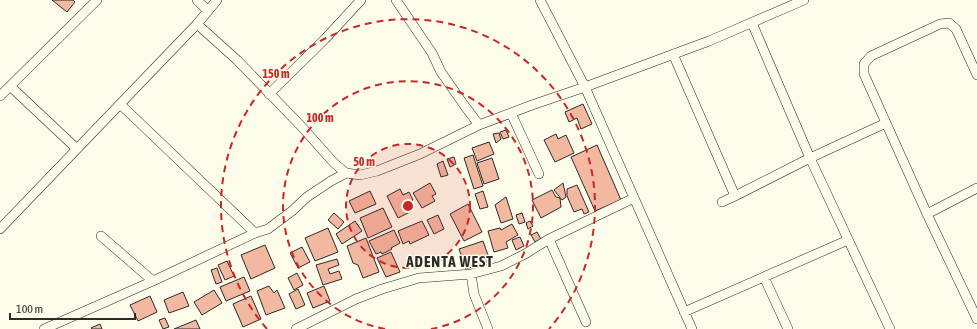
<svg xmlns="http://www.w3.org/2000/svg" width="977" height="329" font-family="'Asap Condensed',sans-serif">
<rect width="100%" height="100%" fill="#fdfbea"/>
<path fill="#f2b8a0" stroke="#2b2b2b" d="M52 0H73L75 2 67 12Z
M583 104 592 124 581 129 577 118 569 122 565 112Z
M506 130 509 137 503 139 500 132Z
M499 133 501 139 496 143 493 134Z
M556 134 558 139 566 135 574 153 555 162 544 140Z
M489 142 494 154 477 161 472 148Z
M597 145 621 200 595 211 571 157Z
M473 155 483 186 474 189 464 158Z
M454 157 456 164 450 167 447 159Z
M492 158 499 179 484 184 477 163Z
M443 161 448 175 441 177 437 164Z
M430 183 436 194 432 196 435 201 422 208 413 193Z
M563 183 566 197 562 200 554 190Z
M577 185 589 212 584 214 582 209 574 212 567 196V189Z
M400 189 403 195 409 192 413 200 408 202 412 211 398 218 387 196Z
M552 190 556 197 560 198 561 207 541 218 532 200Z
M370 191 376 204 355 213 349 201Z
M483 191 488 207 480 209 475 194Z
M506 197 513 219 501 223 495 205Z
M468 204 482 232 464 241 450 214Z
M383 208 392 227 368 238 360 218Z
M334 213 344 222 338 229 328 220Z
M522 213 525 222 519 224 516 215Z
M438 215 444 229 434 234 427 220Z
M355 221 362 231 342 244 336 234Z
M422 221 429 235 410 244 409 241 403 244 398 231Z
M530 221 533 226 528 229 526 223Z
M512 224 518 235 506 242 508 248 494 252 488 231 500 228 501 230Z
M328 228 338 252 315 261 305 238Z
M394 230 400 243 391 248 392 249 382 254 381 252 376 254 369 241Z
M537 232 541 239 535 242 531 235Z
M520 237 524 246 516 250 512 240Z
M366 238 379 272 363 278 358 265 353 263 347 246Z
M483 241 490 261 466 269 459 249Z
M265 245 275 268 251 279 241 255Z
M302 247 310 262 298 268 290 253Z
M391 252 400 272 386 277 377 258Z
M337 259 339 265 328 269 330 274 339 271 342 279 323 285 316 265Z
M227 261 234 276 225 280 218 265Z
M217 268 222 282 216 284 211 270Z
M297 273 303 285 294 290 288 278Z
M244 277 250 291 226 301 220 287Z
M269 286 274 293 277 290 285 308 266 315 257 291Z
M324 286 330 301 313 308 307 293Z
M298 289 305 305 296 309 289 294Z
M214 290 222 303 202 315 194 302Z
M183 292 189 306 169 313 164 300Z
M150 296 157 312 138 321 130 305Z
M251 296 261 319 243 327 233 304Z
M165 318 169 327 163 329 159 320Z
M196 320 200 329H174Z
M100 324 102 329H92L91 328Z"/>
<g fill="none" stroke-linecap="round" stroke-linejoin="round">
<g stroke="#2b2b2b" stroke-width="10">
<path id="minor" d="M197 0 208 11
M396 0 432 53 441 72 464 105 479 125
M540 0 585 87 692 329
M752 23 810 158 890 329
M197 24 237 60 302 127 334 163 346 173 360 175 377 171 420 154 479 125 532 105 585 87 709 41 804 0
M673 54 735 196
M977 75 956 29 949 23 940 24 871 56 864 64V74L927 214 977 319
M10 86 77 149
M269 94 325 39 361 0
M0 96 97 0
M120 104 255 233
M511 113 539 174
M722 202 735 196 810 158 886 123
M927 214 977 188
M0 229 197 24 217 0
M101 236 153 281
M549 239 586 322
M471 274 474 294 488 329
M764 277 788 329
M684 312 848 240
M44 329 153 281 255 233 268 229 292 211 307 197 331 181 346 173
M296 329 356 299 382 289 419 278 471 274 501 266 525 254 549 239 634 198"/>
</g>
<use href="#minor" stroke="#fdfbea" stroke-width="9"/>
</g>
<circle cx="408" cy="206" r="62" fill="#c62828" fill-opacity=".12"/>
<g fill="none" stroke="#c62828" stroke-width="2" stroke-dasharray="7 5">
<circle cx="408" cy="206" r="62"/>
<path d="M385 329A125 125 0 1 1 431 329"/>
<path d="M267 329A187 187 0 1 1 549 329"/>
</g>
<g text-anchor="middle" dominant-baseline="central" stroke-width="3" stroke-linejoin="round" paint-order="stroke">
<g font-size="15" font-weight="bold" letter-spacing="1" fill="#2b2b2b" stroke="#fdfbea">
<text x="450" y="261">ADENTA WEST</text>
</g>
</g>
<circle cx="408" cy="206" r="6" fill="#c62828" stroke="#fdfbea" stroke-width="2"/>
<g font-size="12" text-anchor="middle" font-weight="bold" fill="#c62828" stroke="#fdfbea" stroke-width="3" stroke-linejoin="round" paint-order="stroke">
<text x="276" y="78">150 m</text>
<text x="320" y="122">100 m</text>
<text x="364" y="166">50 m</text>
</g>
<path d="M10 313v6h125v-6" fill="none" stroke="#2b2b2b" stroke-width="2"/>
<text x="16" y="313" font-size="12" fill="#2b2b2b" stroke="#fdfbea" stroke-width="3" paint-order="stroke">100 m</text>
</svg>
